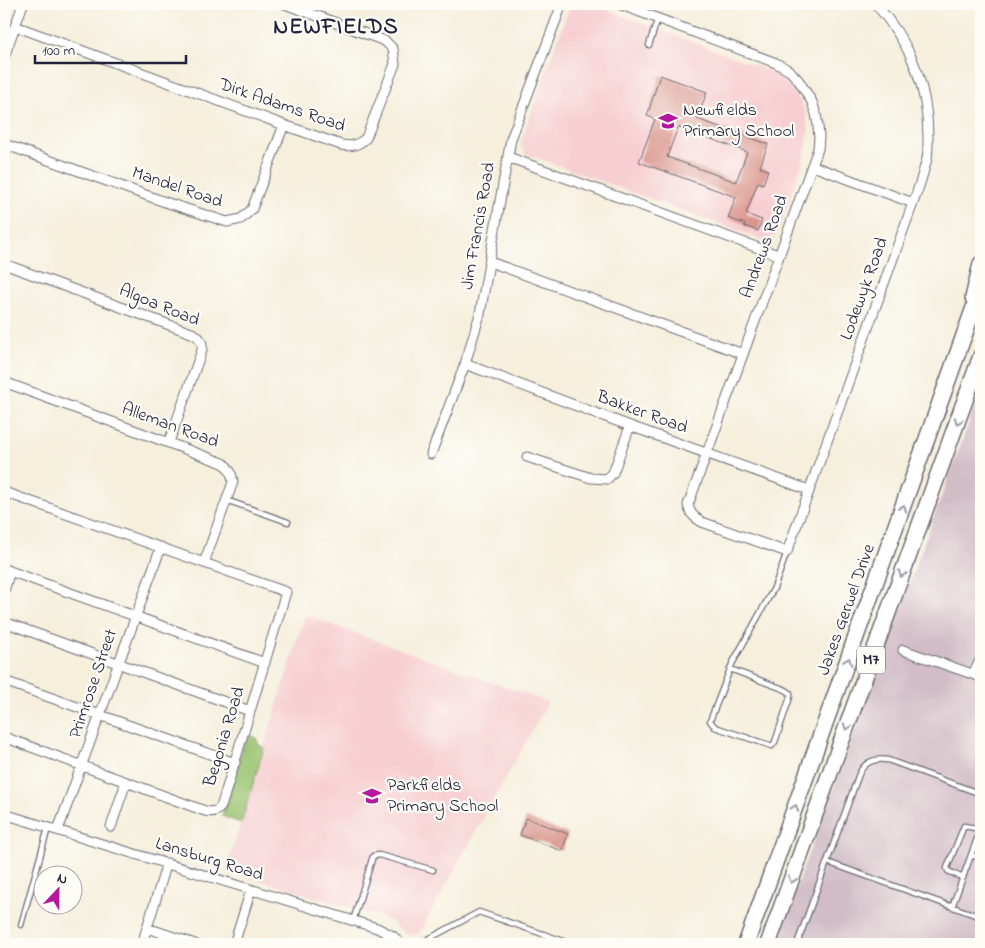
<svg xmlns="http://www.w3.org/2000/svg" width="985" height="948" font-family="'Indie Flower',sans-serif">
<rect width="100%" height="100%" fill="#fdfcf7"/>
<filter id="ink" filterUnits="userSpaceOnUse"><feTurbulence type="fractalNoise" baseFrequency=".02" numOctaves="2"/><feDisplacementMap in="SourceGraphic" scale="10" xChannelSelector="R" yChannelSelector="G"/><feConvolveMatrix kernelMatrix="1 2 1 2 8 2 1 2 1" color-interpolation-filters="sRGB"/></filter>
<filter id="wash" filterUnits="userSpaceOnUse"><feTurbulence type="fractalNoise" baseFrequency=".0096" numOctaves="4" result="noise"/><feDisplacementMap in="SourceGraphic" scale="20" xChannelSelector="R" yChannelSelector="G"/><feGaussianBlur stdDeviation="1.12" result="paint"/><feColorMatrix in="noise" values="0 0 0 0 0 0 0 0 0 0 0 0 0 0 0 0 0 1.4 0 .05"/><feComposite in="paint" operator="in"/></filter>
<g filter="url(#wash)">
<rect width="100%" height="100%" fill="#f5efdc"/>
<path fill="#f7cfd2" d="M573 4H592L773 72 792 88 805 110 809 131 804 158 776 235 764 240 526 154 520 144 570 5Z
M305 615 548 702 419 934 408 935 385 918 226 870Z"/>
<path fill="#d2bdc6" d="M981 390V944H775Z"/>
<path fill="#9ac36f" stroke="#5e7255" d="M247 734 256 738 259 745 264 748 241 823 222 816Z"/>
<g id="blocks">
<path fill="#da968c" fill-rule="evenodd" d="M660 75 707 92 697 119 768 144 760 167 768 170 763 184 758 182 746 214 762 220 758 231 744 226 745 224 728 218 736 197 639 162 655 119 647 116ZM678 127 747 152 736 182 667 157Z
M526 818 568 834 562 851 520 835Z"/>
</g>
</g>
<g filter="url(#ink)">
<use href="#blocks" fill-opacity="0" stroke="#6c6a73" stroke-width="1"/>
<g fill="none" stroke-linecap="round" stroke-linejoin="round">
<g stroke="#6c6a73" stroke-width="7">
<path id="lane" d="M649 45 658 18
M226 500 288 522
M730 669 786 690 790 693V697L775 742 772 746 715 727 710 721 732 664 774 588 787 552
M971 855 981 859
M827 862 981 917
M963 878 948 871 947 868 964 826 981 829
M952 907 981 828
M353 921 373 856 379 855 433 870
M21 925 48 828
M419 944 479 912 572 944
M797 944 859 774C865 761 875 758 888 760L981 794"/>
</g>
<g stroke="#6c6a73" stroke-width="11">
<path id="street" d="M619 4 776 63 790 71 799 81 812 102 816 114 818 126 819 137 818 149 688 505C690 514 694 517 702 522L787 552 917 192C921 181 924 170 927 159 929 145 928 131 927 117 922 70 906 40 876 4
M15 26 284 125 341 145C352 147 358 145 366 138L395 64 393 49 385 41 285 4
M4 57 23 4
M4 144 165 202 227 222 241 219 252 209 284 125
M508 157 778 255
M813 166 913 203
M490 262 743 354
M4 264 194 334C201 338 203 343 202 350L169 442
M465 364 630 426 809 490
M4 382 223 463C230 468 232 474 233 482L204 563
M431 454 465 364 480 314 511 139 562 4
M527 457 591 478 607 479 613 473 630 426
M4 492 286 592 222 804C220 811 212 813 205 811L4 737
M4 569 265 663
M4 591 10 571
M4 622 250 711
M903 650 981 677
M973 674 981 659
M4 681 235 763
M4 814 377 928 393 936 400 944
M111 827 126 782
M58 830 161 547
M147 928 195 944
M142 944 167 863
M234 944 251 890"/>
</g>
<g stroke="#6c6a73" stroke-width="18">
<path id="highway" d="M973 298 981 264
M746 944 981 288
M768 944 981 356"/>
</g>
<use href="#lane" stroke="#fff" stroke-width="4.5"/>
<use href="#street" stroke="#fff" stroke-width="9"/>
<use href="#highway" stroke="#fff" stroke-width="15"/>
</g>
<defs><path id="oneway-chevron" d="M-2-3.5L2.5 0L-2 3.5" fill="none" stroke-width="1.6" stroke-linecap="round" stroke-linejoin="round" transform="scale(1.25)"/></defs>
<g stroke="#9c9ca7">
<use href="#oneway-chevron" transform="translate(958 421) rotate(110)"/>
<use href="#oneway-chevron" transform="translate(903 508) rotate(-70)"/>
<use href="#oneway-chevron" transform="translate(902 574) rotate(110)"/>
<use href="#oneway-chevron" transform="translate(848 661) rotate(-70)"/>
<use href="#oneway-chevron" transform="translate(847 727) rotate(110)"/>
<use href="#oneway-chevron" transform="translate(795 808) rotate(-70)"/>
<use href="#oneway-chevron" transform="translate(792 880) rotate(110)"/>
</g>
</g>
<defs>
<g id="school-bare" transform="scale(1.5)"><path d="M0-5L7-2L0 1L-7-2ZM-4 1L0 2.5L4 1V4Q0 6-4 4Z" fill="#b5179e" stroke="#fdfcf7" stroke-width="2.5" paint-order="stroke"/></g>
</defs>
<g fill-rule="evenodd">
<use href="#school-bare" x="668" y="121"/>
<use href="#school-bare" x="372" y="796"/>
</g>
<g text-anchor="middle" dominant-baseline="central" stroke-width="4.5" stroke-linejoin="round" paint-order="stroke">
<rect fill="#fdfcf7" stroke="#646373" stroke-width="1" x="857" y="646.5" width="28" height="27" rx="4"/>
<g font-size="16" font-weight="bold" fill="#22223b">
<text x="871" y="660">M7</text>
</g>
<g font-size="18" fill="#22223b" stroke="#fdfcf7">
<text transform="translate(282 106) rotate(19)">Dirk Adams Road</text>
<text transform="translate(177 188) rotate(19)">Mandel Road</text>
<text transform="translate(479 226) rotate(-80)">Jim Francis Road</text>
<text transform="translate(765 247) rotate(-70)">Andrews Road</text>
<text transform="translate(865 289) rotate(-70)">Lodewyk Road</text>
<text transform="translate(159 306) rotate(22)">Algoa Road</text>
<text transform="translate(642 413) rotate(20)">Bakker Road</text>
<text transform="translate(170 426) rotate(20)">Alleman Road</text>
<text transform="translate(847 610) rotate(-70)">Jakes Gerwel Drive</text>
<text transform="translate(94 684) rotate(-71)">Primrose Street</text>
<text transform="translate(225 737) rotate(-73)">Begonia Road</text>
<text transform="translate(209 860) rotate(17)">Lansburg Road</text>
</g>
<g font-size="18" fill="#22223b" stroke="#fdfcf7" text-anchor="start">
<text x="683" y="111">Newfields<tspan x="683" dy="21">Primary School</tspan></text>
<text x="387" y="786">Parkfields<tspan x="387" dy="21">Primary School</tspan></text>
</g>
<g font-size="22" font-weight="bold" letter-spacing="1" fill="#22223b" stroke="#fdfcf7">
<text x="336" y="28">NEWFIELDS</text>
</g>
</g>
<rect width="985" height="948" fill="none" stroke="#fdfcf7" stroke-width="20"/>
<g transform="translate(58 890) rotate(22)"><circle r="24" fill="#fdfcf7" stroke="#a5a5ac"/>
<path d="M0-4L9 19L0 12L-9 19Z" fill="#b5179e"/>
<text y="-8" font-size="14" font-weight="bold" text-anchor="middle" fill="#22223b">N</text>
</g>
<path d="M35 55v8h151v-8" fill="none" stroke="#22223b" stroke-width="2.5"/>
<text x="42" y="55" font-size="15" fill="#22223b" stroke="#fdfcf7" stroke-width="4" paint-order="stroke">100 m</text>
</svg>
